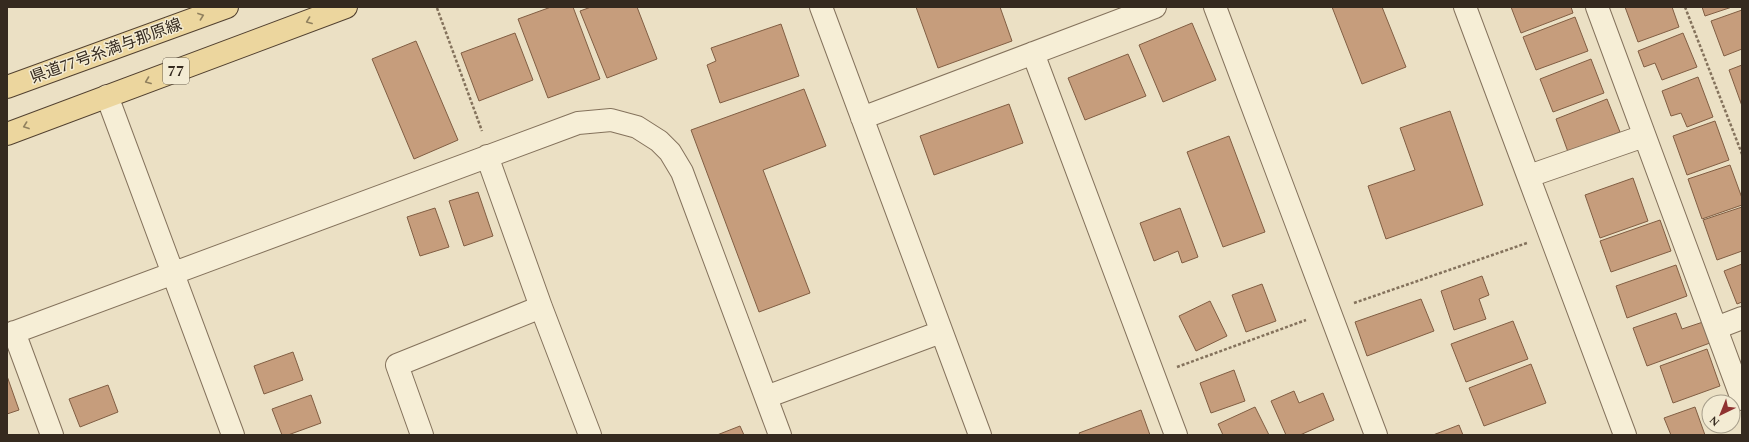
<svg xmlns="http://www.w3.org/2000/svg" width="1749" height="442" font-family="Spectral,'Noto Sans JP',serif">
<rect width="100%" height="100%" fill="#ebe0c4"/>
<path fill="#c69d7c" stroke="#815e43" d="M551 7H573L600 79 548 98 518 19Z
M591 7H637L657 59 607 78 580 11Z
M916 7H1000L1012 41 938 68Z
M1332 7H1382L1406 67 1362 84Z
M1511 7H1571L1573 13 1521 33Z
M1625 7H1672L1679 27 1638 42Z
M1702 7H1732L1705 16Z
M1742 10V49L1724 56 1711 21Z
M1575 17 1588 51 1536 70 1523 37Z
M1192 23 1216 80 1163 102 1139 45Z
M781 24 799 76 720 103 707 65 716 61 711 48Z
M515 33 533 80 479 101 461 53Z
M1683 33 1697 67 1662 80 1655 63 1644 67 1638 51Z
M416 41 458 140 414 159 372 59Z
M1128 54 1146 96 1085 120 1068 78Z
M1591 59 1604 93 1553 112 1540 79Z
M1742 65V106L1729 70Z
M1698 77 1713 117 1687 127 1681 113 1671 116 1662 91Z
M804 89 826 146 763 170 810 293 759 312 691 130Z
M1607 99 1620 132 1568 152 1556 119Z
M1009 104 1023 143 934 175 920 136Z
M1450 111 1483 205 1386 239 1368 186 1415 170 1400 128Z
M1715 121 1729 160 1687 175 1673 136Z
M1229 136 1265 232 1223 247 1187 152Z
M1730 165 1742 198V205L1702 219 1688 179Z
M1633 178 1648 221 1600 238 1585 195Z
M478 192 493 236 464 246 449 201Z
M1742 207V251L1717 260 1703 220Z
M435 208 449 247 420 256 407 217Z
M1180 208 1198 257 1182 263 1178 251 1154 261 1140 223Z
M1660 220 1671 251 1611 272 1600 241Z
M1742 264V302L1737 304 1724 271Z
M1676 265 1687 296 1627 318 1616 286Z
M1482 276 1489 295 1479 299 1486 319 1454 330 1441 291Z
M1262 284 1276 321 1246 332 1232 295Z
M1421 299 1434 331 1367 356 1355 322Z
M1210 301 1227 336 1196 351 1179 316Z
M1676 313 1682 329 1703 322 1710 343 1647 366 1633 328Z
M1513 321 1528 359 1466 382 1451 344Z
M1707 349 1720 386 1673 403 1660 366Z
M293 352 303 380 264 394 254 366Z
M1531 364 1546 403 1484 426 1469 388Z
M1234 370 1245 401 1211 413 1200 383Z
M7 376 19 410 7 414Z
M108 385 118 412 80 427 69 399Z
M1294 391 1299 403 1323 393 1334 420 1300 435H1286L1271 401Z
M311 395 321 423 288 435H282L272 409Z
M1255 407 1269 435H1223L1218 424Z
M1695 407 1705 435H1671L1664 418Z
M1141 410 1150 435H1080L1079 433Z
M1459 425 1463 435H1433Z
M740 426 744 435H717Z"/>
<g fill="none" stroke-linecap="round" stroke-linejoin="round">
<g stroke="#84725c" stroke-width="24">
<path id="minor" d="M821 7 980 435
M1215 7 1376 435
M1465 7 1625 435
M1597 7 1742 399
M1033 53 1176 435
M107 96 233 435
M862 118 1155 7
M487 156 541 307 590 435
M1529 176 1644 136
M1716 328 1742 318
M14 332 52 435
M7 335 578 123 611 120 637 127 659 141 670 152 682 172 780 435
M766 397 941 332
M422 435 397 365 541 307"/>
</g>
<g stroke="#524130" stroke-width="24">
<path id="major" d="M7 87 227 7
M7 134 346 7"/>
</g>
<path stroke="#84725c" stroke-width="2.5" stroke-dasharray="3 2" stroke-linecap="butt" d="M1685 7 1742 154
M437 8 482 131
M1354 303 1527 243
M1177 367 1306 320"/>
<use href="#minor" stroke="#f6eed6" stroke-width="22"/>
<use href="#major" stroke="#ecd69e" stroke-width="22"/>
</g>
<defs><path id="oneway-chevron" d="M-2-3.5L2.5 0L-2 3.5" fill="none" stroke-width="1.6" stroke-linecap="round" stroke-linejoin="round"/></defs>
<g stroke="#90805e">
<use href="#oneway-chevron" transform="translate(201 16) rotate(-20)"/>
<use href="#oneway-chevron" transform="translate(309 21) rotate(159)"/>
<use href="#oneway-chevron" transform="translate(148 81) rotate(159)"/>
<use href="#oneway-chevron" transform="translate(26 126) rotate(160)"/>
</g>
<g text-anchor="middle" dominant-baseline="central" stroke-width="3" stroke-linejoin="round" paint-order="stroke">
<rect fill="#f3ebd3" stroke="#6e6455" stroke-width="1" x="163" y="58" width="26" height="26" rx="3"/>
<g font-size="15" font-weight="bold" fill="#352a1f">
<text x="176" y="71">77</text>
</g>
<g font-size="16" fill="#352a1f" stroke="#f3ebd3">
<text transform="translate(106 51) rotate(-20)">県道77号糸満与那原線</text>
</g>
</g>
<rect width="1749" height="442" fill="none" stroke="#352a1f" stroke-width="16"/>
<g transform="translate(1721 414) rotate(223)"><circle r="19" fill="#f3ebd3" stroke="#a79e8b"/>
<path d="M0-3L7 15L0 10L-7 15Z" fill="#8f3230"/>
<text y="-6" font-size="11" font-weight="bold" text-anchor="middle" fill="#352a1f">N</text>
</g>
</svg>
